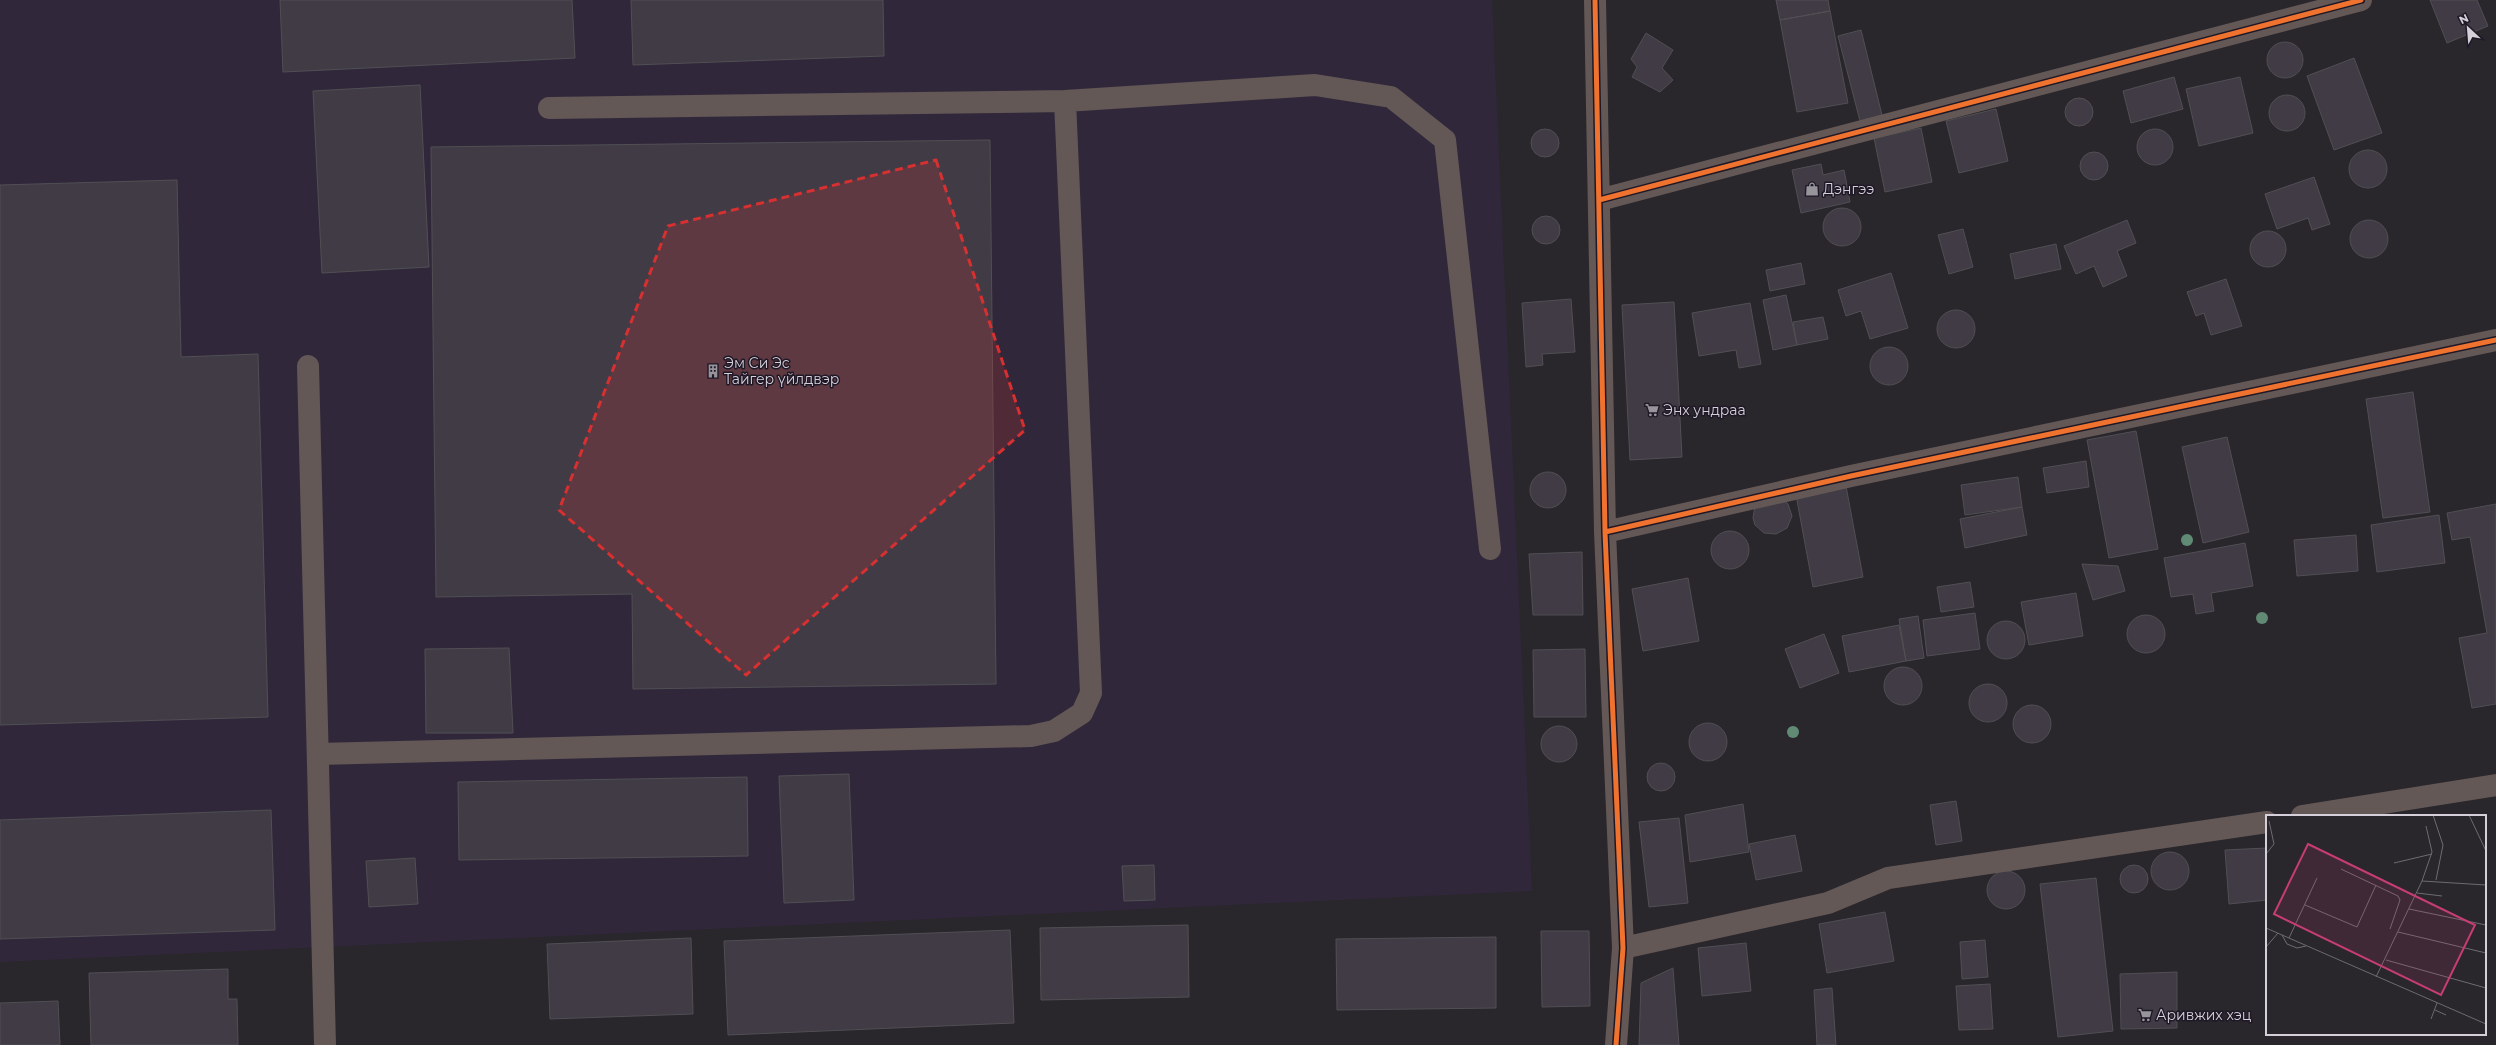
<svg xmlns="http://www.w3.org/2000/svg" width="2496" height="1045" font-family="Montserrat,sans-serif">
<rect width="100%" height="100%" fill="#29262c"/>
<path fill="#30283a" d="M0 0H1492L1532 891 0 962Z"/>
<path fill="#403b45" stroke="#514f54" d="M280 0H572L575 58 283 72Z
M631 0H883L884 56 633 65Z
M1776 0H1828L1830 11 1780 20Z
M2430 0H2477L2488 26 2447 43Z
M1830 11 1848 103 1797 112 1780 20Z
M1861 30 1882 115 1860 121 1838 36Z
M1646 33 1673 50 1662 68 1673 80 1660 92 1632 77 1637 67 1631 59Z
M2267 60a18 18 0 1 1 36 0a18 18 0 1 1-36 0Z
M2354 58 2382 133 2334 150 2307 76Z
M2174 77 2183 109 2131 123 2123 91Z
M2240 77 2253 133 2199 146 2186 89Z
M420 85 429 267 322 273 313 91Z
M2269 113a18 18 0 1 1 36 0a18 18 0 1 1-36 0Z
M2065 112a14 14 0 1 1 28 0a14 14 0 1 1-28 0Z
M1996 109 2008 161 1959 173 1946 121Z
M1921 128 1932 182 1885 192 1874 138Z
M2137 147a18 18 0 1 1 36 0a18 18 0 1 1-36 0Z
M1531 143a14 14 0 1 1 28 0a14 14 0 1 1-28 0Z
M990 140 996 684 633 689 632 594 436 597 431 147Z
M2349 169a19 19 0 1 1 38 0a19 19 0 1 1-38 0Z
M2080 166a14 14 0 1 1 28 0a14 14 0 1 1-28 0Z
M1821 164 1823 175 1844 170 1850 202 1801 213 1792 170Z
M2314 177 2330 224 2312 230 2308 218 2277 229 2265 194Z
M177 180 181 357 258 354 268 717 0 725V185Z
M1823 227a19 19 0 1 1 38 0a19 19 0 1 1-38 0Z
M1532 230a14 14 0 1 1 28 0a14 14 0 1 1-28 0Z
M2350 239a19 19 0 1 1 38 0a19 19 0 1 1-38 0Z
M2127 220 2136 243 2117 251 2127 276 2103 287 2094 266 2076 274 2064 246Z
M1963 229 1973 267 1949 274 1938 235Z
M2250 249a18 18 0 1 1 36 0a18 18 0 1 1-36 0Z
M2056 244 2061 269 2015 279 2010 254Z
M1801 263 1805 284 1770 291 1766 270Z
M1891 273 1908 328 1870 339 1861 311 1846 316 1838 290Z
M2226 279 2242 326 2211 335 2204 313 2196 316 2187 292Z
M1786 295 1797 345 1773 350 1763 300Z
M1571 299 1575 352 1542 354 1543 365 1526 367 1522 303Z
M1674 302 1682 457 1630 460 1622 305Z
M1750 303 1761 364 1739 368 1736 350 1699 356 1692 313Z
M1937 329a19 19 0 1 1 38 0a19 19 0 1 1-38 0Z
M1823 317 1828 339 1797 345 1793 322Z
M1870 366a19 19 0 1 1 38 0a19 19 0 1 1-38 0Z
M2413 392 2430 512 2383 518 2366 399Z
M2136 431 2158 549 2109 558 2087 440Z
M2227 437 2249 532 2203 543 2182 447Z
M2086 461 2089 487 2047 493 2043 468Z
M1530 490a18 18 0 1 1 36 0a18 18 0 1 1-36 0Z
M2018 477 2022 507 1965 515 1961 485Z
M1846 486 1863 577 1813 587 1796 495Z
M1783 499 1788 504 1792 516 1787 528 1776 534 1764 533 1755 525 1753 518 1755 506Z
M2496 504V704L2472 708 2459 638 2487 633 2470 537 2452 540 2447 513Z
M2022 507 2027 535 1965 548 1960 519Z
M2439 515 2445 563 2377 572 2371 525Z
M1711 550a19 19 0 1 1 38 0a19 19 0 1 1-38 0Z
M2356 535 2358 571 2297 576 2294 540Z
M2245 543 2253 586 2211 593 2214 611 2196 614 2193 594 2171 597 2164 558Z
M1582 552 1583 615H1533L1529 554Z
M2082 564 2118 566 2125 591 2093 600Z
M1688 578 1699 641 1643 651 1632 589Z
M1970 582 1974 607 1941 612 1937 587Z
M2076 593 2083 636 2029 645 2021 602Z
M1975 613 1980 649 1927 656 1923 620Z
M2127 634a19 19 0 1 1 38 0a19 19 0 1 1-38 0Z
M1918 616 1924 658 1906 661 1899 619Z
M1987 640a19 19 0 1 1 38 0a19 19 0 1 1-38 0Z
M1899 625 1906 661 1849 672 1842 636Z
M1824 634 1839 673 1800 688 1785 649Z
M509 648 513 733H426L425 649Z
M1585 649 1586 717H1534L1533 650Z
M1884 686a19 19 0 1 1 38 0a19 19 0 1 1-38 0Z
M1969 703a19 19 0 1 1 38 0a19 19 0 1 1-38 0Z
M2013 724a19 19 0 1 1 38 0a19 19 0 1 1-38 0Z
M1689 742a19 19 0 1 1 38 0a19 19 0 1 1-38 0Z
M1541 744a18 18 0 1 1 36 0a18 18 0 1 1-36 0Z
M1647 777a14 14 0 1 1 28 0a14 14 0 1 1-28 0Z
M849 774 854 900 784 903 779 776Z
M747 777 748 856 459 860 458 782Z
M1956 801 1962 841 1936 845 1930 805Z
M1743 804 1749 852 1690 862 1685 815Z
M271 810 275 930 0 939V820Z
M1679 818 1688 903 1649 907 1639 822Z
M1795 835 1802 871 1756 880 1749 844Z
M2267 848V900L2229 904 2225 850Z
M2151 871a19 19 0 1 1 38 0a19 19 0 1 1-38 0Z
M415 858 418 904 369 907 366 861Z
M1154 865 1155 900 1124 901 1122 866Z
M2120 879a14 14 0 1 1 28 0a14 14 0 1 1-28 0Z
M1987 890a19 19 0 1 1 38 0a19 19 0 1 1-38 0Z
M2096 878 2113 1031 2058 1037 2040 884Z
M1885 912 1894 961 1827 973 1819 924Z
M1188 925 1189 997 1041 1000 1040 928Z
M1010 930 1014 1023 728 1035 724 941Z
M1541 931H1589L1590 1006 1542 1007Z
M1496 937V1008L1337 1010 1336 939Z
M691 938 693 1014 550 1019 547 944Z
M1985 940 1988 977 1962 979 1960 942Z
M1746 943 1751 991 1702 996 1698 948Z
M1673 968 1679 1045H1639L1641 983Z
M228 969V999H237L238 1045H91L89 973Z
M2177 972V1028L2121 1029 2120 974Z
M1990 984 1993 1029 1959 1030 1956 986Z
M1832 988 1836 1045H1817L1814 990Z
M58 1001 60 1045H0V1003Z"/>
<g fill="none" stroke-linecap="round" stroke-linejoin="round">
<path stroke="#635856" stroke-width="22" d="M549 108 1065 101 1315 85 1391 97 1445 140 1490 549
M308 366 325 1045
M318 754 1031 736 1054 731 1082 713 1091 693 1065 101"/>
<path stroke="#635856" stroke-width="22" d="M1595 0 1605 532 1623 948 1616 1045
M1599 200 2361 0
M1605 532 1851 476 2496 340
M2302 816 2496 785
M1623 948 1828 903 1888 878 2267 822"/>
<g stroke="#1f1826" stroke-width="8">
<path id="cycleway" d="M1595 0 1605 532 1623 948 1616 1045
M1599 200 2361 0
M1605 532 1851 476 2496 340"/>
</g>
<use href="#cycleway" stroke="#ef722f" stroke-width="5"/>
</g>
<g fill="#618a75">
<circle cx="2187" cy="540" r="6"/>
<circle cx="2262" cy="618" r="6"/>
<circle cx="1793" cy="732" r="6"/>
</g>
<path fill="#d63031" fill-opacity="0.2" stroke="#d63031" stroke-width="3" stroke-dasharray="8 5" stroke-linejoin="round" d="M936 160 1025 430 746 675 559 510 668 226Z"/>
<defs>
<g id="shop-bare" transform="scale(1.08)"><path d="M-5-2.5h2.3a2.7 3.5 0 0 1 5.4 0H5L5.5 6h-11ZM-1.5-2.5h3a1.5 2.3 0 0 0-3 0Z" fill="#98949c" stroke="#1f1826" stroke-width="2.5" paint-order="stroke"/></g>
<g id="building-bare" transform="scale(1.08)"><path d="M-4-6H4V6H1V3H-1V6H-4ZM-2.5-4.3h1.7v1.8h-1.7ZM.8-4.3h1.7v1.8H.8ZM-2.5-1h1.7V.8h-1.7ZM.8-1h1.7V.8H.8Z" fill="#98949c" stroke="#1f1826" stroke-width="2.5" paint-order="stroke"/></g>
<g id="supermarket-bare" transform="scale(1.08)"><path d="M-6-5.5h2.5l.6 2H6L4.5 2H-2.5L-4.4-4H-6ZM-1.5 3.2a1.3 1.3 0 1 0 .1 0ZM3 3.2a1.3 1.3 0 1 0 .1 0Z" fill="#98949c" stroke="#1f1826" stroke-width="2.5" paint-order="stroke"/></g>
</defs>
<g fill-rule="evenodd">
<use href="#shop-bare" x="1812" y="189"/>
<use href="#building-bare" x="713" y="371"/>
<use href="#supermarket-bare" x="1652" y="410"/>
<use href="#supermarket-bare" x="2145" y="1015"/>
</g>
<g text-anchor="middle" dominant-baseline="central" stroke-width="3" stroke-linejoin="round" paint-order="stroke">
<g font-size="14" fill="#d4cfd9" stroke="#1f1826" text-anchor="start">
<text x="1823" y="189">Дэнгээ</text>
<text x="724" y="363">Эм Си Эс<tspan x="724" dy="16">Тайгер үйлдвэр</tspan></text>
<text x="1663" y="410">Энх ундраа</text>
<text x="2156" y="1015">Аривжих хэц</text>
</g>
</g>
<g transform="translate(2266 815)">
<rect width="220" height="220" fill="#29262c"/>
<path fill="none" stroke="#6d6a71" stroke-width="1" d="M167 0 177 30 170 65M203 0 220 36M0 39 8 29 3 6M128 48 166 39M75 54 132 81 134 85 124 114M156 66 166 37 160 11M151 78 176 81M39 90 91 112 110 70M143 94 220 110M0 113 220 209M132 117 220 138M16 120 21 129 31 133 40 131M23 123 51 63M0 132 12 118M120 145 220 173M110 162 156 66 220 70M169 195 180 200M165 204 171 188"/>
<path fill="#c63d74" fill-opacity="0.15" stroke="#c63d74" stroke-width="2" d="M42 29 209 110 175 180 8 99Z"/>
<rect width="220" height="220" fill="none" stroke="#d4cfd9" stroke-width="2"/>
</g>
<g transform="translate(2468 28) rotate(334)" stroke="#1f1826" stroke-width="3" paint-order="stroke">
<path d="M0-3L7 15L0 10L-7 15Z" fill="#d4cfd9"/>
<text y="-6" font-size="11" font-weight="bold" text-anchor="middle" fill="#d4cfd9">N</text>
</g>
</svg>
